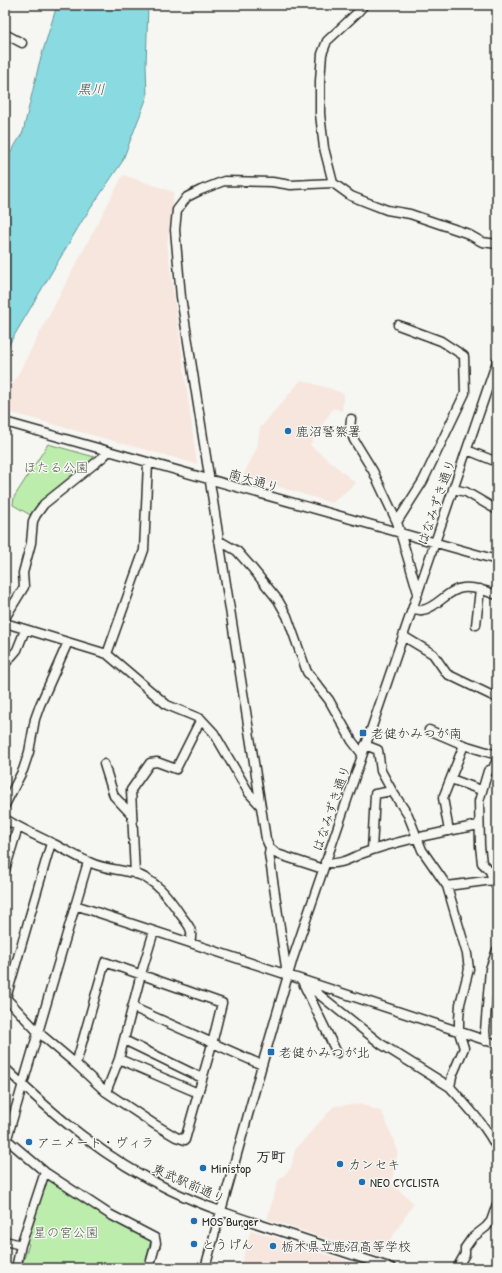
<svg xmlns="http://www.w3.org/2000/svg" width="502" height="1273" font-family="'Patrick Hand','Klee One',sans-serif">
<rect width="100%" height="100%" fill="#f6f6f2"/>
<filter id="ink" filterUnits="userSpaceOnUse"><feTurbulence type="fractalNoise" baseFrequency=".025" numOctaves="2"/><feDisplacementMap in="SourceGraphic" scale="8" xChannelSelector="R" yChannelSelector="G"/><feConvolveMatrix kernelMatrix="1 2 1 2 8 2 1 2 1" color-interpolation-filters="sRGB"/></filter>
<g filter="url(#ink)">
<path fill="#f7e6de" d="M123 175 174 192 167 244 197 464 5 411V399Z
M301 380 331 389 344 394 342 411 333 408 310 445 356 483 332 503 243 476 257 448 260 428Z
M362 1104 382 1112 398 1151 391 1184 414 1203 380 1256 267 1219 278 1181 291 1168 295 1150 334 1106Z
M251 1230 349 1262 369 1268H240Z"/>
<path fill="#bcedac" stroke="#748c6c" d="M48 444 98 458 32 516 13 505 14 497Z
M48 1177 151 1240 144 1268H21L29 1244 26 1243 45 1178Z"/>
<path fill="#89dbe1" stroke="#639598" d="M57 5H148L146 65 147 97 122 162 82 221 5 351V162L23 132 39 64Z"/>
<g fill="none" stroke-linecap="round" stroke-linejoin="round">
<g stroke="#2b2b2b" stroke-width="11">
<path id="minor" d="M5 34 22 43
M333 183 324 148 320 114V81L322 54 327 41 357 13 364 5
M351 419 350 429 354 440 373 471 397 522 418 593
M5 422 497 560
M467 450 497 462
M453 489 466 492 497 510
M397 522 423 481 465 393 464 356 441 341 398 325
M218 540 237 551 252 568 278 600 287 616 307 672 329 700 352 741 362 754
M413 608C415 609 419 611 422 610 437 608 448 589 463 588 475 587 486 591 497 595
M5 618 24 587 23 573 31 543 33 521 36 515 44 504 103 457 108 452
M5 623 107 654 167 705 201 719
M476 625 480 589
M403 636 433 654 447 674 497 698
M107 654 144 550 148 463
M5 664 17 650 25 630
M429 730 464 745
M365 745 378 750 381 771 392 791 408 815 422 850 447 886 467 954 469 969 460 1004 459 1020V1032L464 1048 452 1076 450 1087C465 1104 488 1128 497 1149
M497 760 493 768 488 771 479 801 480 846 482 863 490 871 493 880 497 887
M104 764 114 796 131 814
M451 779 481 790
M5 805 23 770 29 752 35 719 40 705 68 642
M5 819C21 829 37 836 54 844 66 850 77 857 89 862 103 869 118 869 133 873 155 879 168 896 180 914 188 925 194 929 190 943
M449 831 443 798 464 745 497 755
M270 848 269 854 287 974
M372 850 375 794 392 791
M325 862C338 866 349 859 361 854 398 840 439 833 479 825
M323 869 277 854 270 848 266 839 181 297 175 230 177 210 187 197 201 190 224 181 272 182 291 185 333 183 351 196 366 202 387 210 410 214 466 233 482 242 497 244
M5 870 18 827
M135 874 131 790 150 763 157 762 176 769 201 719 214 733 249 793 260 805
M447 886 493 880
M75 905 497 1044
M303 983 337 1053
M306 984 381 1044 450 1087
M5 997 38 1032 76 1064 106 1092 154 1124 176 1137 185 1140 212 1044 222 1003 105 962 76 1064
M6 998 51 843
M132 1007 262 1065
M124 1040 202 1078
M486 1041 485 1031 490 969 497 950
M119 1059 198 1093
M5 1068C54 1116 107 1160 170 1190 205 1207 243 1219 280 1231 317 1243 355 1256 392 1268
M106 1092 119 1059 141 974 154 931
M5 1138 45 1172 109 1214 155 1238 156 1243 149 1268
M5 1145 88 862
M5 1241 21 1245 16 1268
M21 1245 45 1172
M205 1268 262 1065 293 958 497 361
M457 1268 465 1254V1248L472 1238 486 1227 491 1221 497 1204"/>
</g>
<use href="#minor" stroke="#f6f6f2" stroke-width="8"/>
</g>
</g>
<g fill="#1f6fb2" stroke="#f6f6f2" stroke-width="1.5">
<circle cx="288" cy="431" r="4"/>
<rect x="359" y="729" width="8" height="8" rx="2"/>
<rect x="267" y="1048" width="8" height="8" rx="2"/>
<circle cx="29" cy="1142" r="4"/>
<circle cx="340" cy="1164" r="4"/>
<circle cx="203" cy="1168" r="4"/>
<circle cx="362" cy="1182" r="4"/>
<circle cx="194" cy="1221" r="4"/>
<circle cx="194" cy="1244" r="4"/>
<circle cx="273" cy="1246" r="4"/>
</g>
<g text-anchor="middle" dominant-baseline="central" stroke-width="3" stroke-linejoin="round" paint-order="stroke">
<g font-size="13" fill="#2b2b2b" stroke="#f6f6f2" text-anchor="start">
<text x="296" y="431">鹿沼警察署</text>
<text x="371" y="733">老健かみつが南</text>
<text x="279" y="1052">老健かみつが北</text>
<text x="37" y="1142">アニメート・ヴィラ</text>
<text x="348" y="1164">カンセキ</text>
<text x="211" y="1168">Ministop</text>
<text x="370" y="1182">NEO CYCLISTA</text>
<text x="202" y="1221">MOS Burger</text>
<text x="202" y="1244">とうげん</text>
<text x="281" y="1246">栃木県立鹿沼高等学校</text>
</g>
<g font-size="13" fill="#4f5c4b" stroke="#f6f6f2">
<text x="56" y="467">ほたる公園</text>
<text x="66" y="1232">星の宮公園</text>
</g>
<g font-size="13" fill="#2b2b2b" stroke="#f6f6f2">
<text transform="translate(254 480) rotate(16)">南大通り</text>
<text transform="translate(436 502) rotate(-71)">はなみずき通り</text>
<text transform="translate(331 808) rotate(-71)">はなみずき通り</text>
<text transform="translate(189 1183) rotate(24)">東武駅前通り</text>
</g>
<g font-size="14" font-style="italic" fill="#425758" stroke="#f6f6f2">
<text x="91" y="88">黒川</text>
</g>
<g font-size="15" font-weight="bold" fill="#2b2b2b" stroke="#f6f6f2">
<text x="271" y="1156">万町</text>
</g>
</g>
<rect width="502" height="1273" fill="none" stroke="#f6f6f2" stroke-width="20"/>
<rect x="10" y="10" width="482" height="1253" fill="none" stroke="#2b2b2b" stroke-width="1.5" filter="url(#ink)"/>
</svg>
